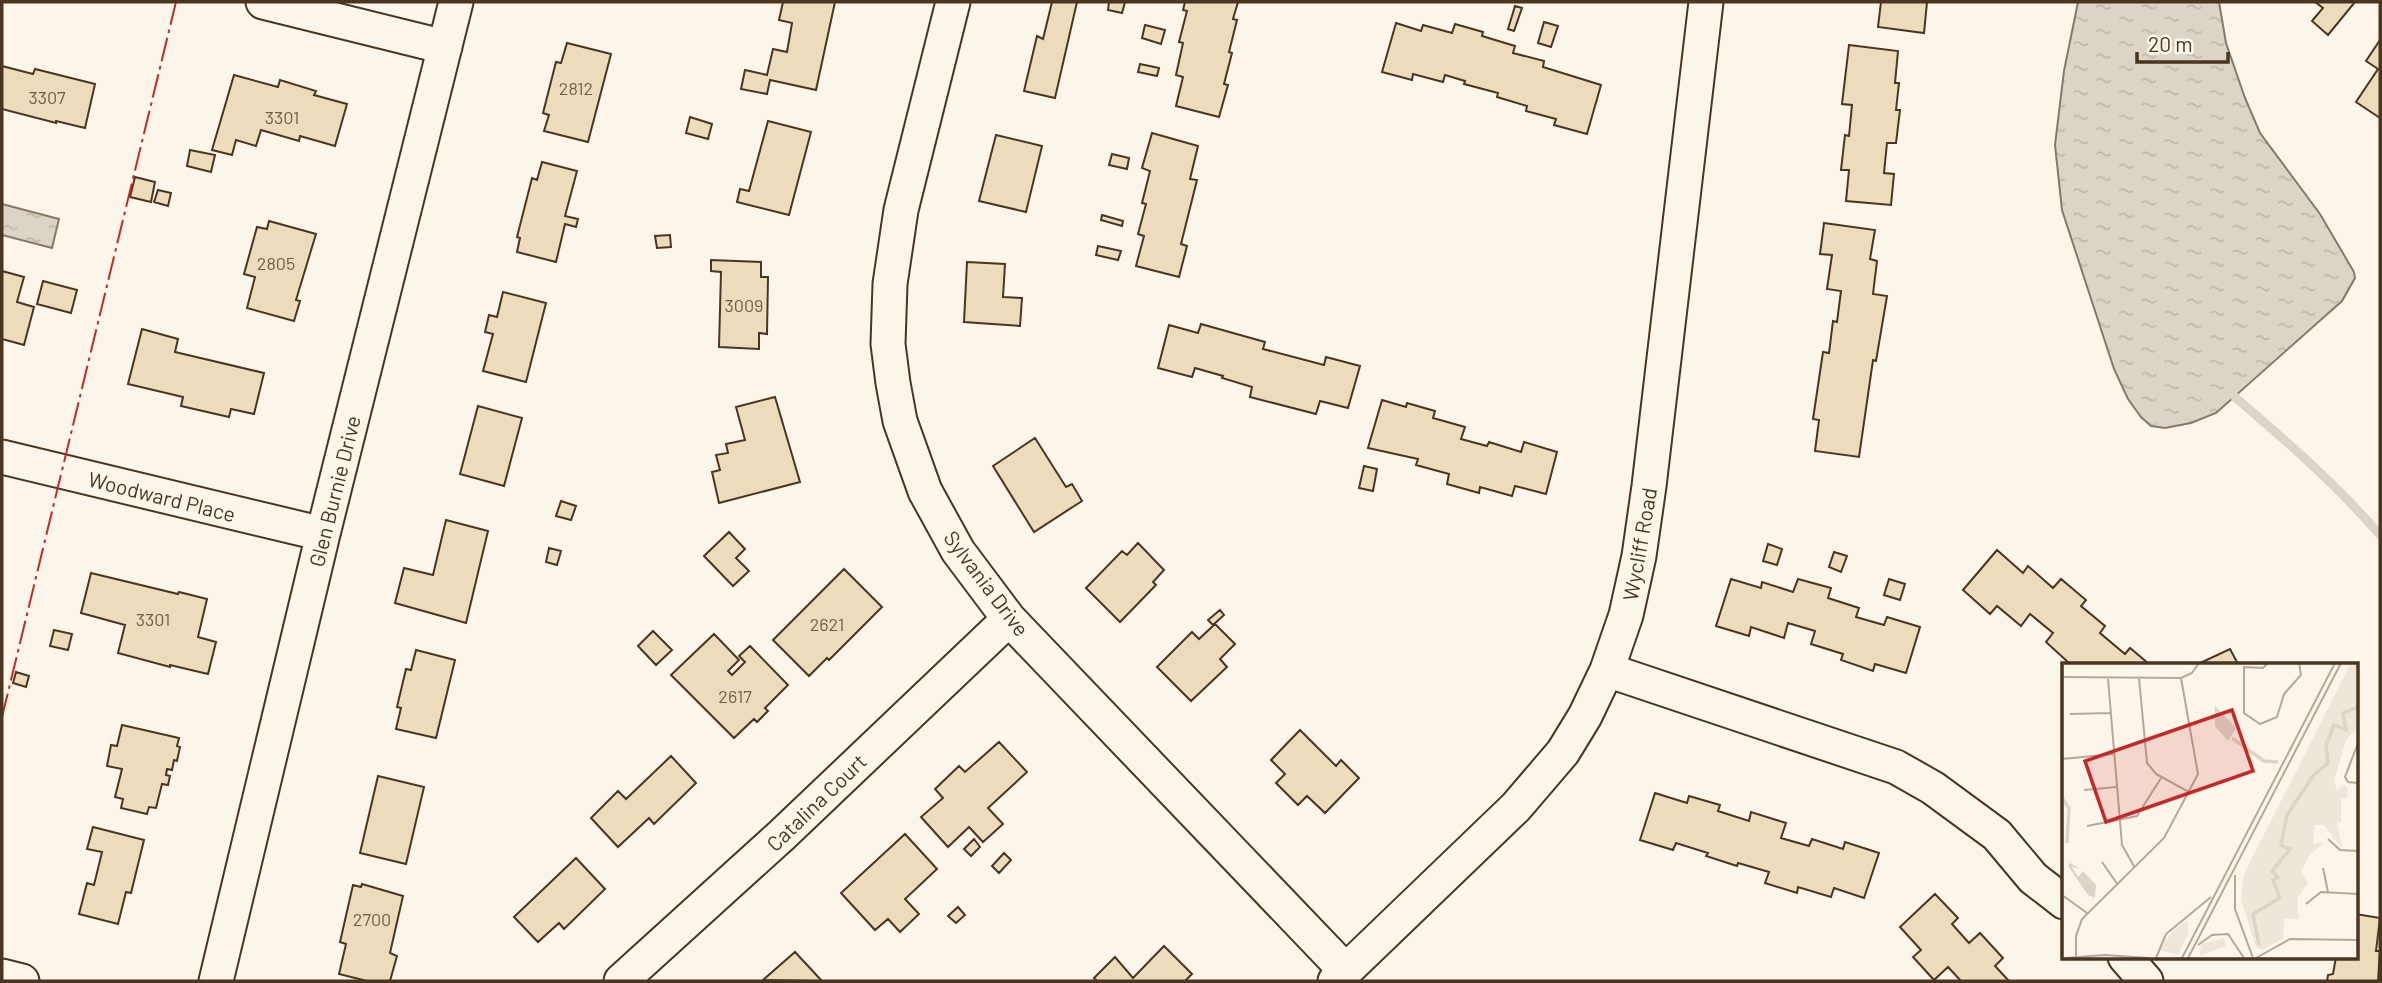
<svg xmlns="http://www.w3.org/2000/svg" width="2382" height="983" font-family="Barlow,sans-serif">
<defs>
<pattern id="water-ripples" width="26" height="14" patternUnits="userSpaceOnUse" patternTransform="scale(1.75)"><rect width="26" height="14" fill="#dcd4c6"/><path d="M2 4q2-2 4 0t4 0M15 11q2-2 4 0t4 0" fill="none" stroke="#beb7aa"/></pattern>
</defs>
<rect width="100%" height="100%" fill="#fbf6e9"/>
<path fill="url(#water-ripples)" stroke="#887966" stroke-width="2" d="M2078 2H2219L2226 43 2245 98 2260 133 2320 214 2354 272 2355 278 2342 301 2216 413 2191 423 2165 428 2151 426 2141 417 2128 399 2114 369 2062 210 2055 145 2064 71Z
M2 204 59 219 52 248 2 235Z"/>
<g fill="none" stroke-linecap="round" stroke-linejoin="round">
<path stroke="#dcd4c6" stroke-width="9" d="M2235 397C2286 441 2336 484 2380 535"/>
</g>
<path fill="#ecdcbc" stroke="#4a3520" stroke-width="2" d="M783 2H835L816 90 770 80 767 94 741 89 745 70 767 75 773 49 787 52 792 23 779 20Z
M1052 2H1077L1055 98 1024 91 1037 36 1043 39Z
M1109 2H1125L1122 13 1108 10Z
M1185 2H1238L1233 19 1237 20 1229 52 1232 53 1224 84 1228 85 1219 117 1176 106 1183 77 1176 75 1183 43 1179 42 1187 11 1183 10Z
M1881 2H1927L1924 33 1878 27Z
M2315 2H2355L2328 35 2312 21 2323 8Z
M1515 6 1522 8 1514 31 1508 29Z
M1544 22 1558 26 1551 47 1538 43Z
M1396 23 1421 31 1423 25 1452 33 1455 24 1483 32 1482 36 1515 46 1513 53 1544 61 1543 67 1601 85 1587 134 1554 125 1556 119 1526 111 1527 106 1497 97 1498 93 1464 84 1465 81 1445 75 1443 82 1413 74 1412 80 1382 72Z
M1145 25 1165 30 1161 44 1142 38Z
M2380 40V118L2356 102 2378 69 2366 61Z
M567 43 611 54 588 142 544 131 549 115 543 113 556 62 561 63Z
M1849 45 1898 51 1895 83H1899L1896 110H1900L1896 143H1887L1884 173 1894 174 1891 205 1846 201 1849 170H1841L1845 135 1849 136 1852 105 1842 104Z
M1140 64 1159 68 1157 76 1138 72Z
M2 66 33 74 35 69 95 84 85 128 56 121V123L2 109Z
M234 75 278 87 280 80 316 91 314 95 347 104 335 146 300 136 299 141 261 130 256 146 236 140 232 155 212 150Z
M690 117 712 124 708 139 686 133Z
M768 121 811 132 789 215 737 202 740 189 749 191Z
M1152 133 1198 146 1190 179 1197 180 1181 244 1187 246 1179 277 1136 266 1144 236 1138 234 1146 204 1142 203 1150 171 1142 168Z
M996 135 1042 146 1026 212 979 201Z
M190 150 215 155 211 172 187 166Z
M1112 154 1129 158 1127 169 1109 165Z
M542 162 577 171 565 216 578 219 576 227 565 224 556 262 517 252 520 238 517 237 532 178 537 180Z
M135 177 155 182 151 202 130 197Z
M158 190 171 193 168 206 154 202Z
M1102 215 1123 221 1122 226 1101 220Z
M269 221 316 234 296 300 300 301 294 321 247 308 255 277 244 274 257 227 267 229Z
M1824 223 1875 230 1870 259 1877 261 1873 294 1887 296 1876 361 1873 360 1859 457 1815 451 1819 420 1813 419 1823 352 1829 353 1833 321 1837 322 1841 291 1827 289 1832 255 1820 254Z
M670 235 671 247 657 248 655 236Z
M1098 246 1121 251 1118 260 1096 255Z
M711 260 761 262V277H768L767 334 759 333V349L719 347 721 272 711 271Z
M967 262 1005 264 1003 297 1022 298 1020 326 964 322Z
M2 271 24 277 17 302 34 307 24 345 2 339Z
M43 281 77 290 71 313 37 304Z
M503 292 546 303 526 382 483 371 493 334 485 332 489 315 497 317Z
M1201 324 1265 342 1263 349 1324 365 1326 357 1360 366 1348 408 1320 401 1316 414 1250 397 1252 387 1222 378 1223 376 1195 368 1192 377 1158 368 1169 325 1198 333Z
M142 329 178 339 175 352 264 373 254 414 231 409 229 417 181 406 183 397 128 384Z
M775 397 800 482 719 503 712 472 720 470 716 455 728 453 726 444 745 440 736 407Z
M1382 400 1406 407 1407 403 1435 411 1433 418 1465 427 1461 439 1487 446 1489 442 1521 452 1524 442 1557 452 1546 494 1515 486 1512 496 1480 487 1479 493 1447 484 1449 474 1416 465 1418 459 1368 448Z
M478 406 522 418 504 486 460 474Z
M1035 438 1066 487 1072 484 1082 501 1034 532 993 466Z
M1364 466 1377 469 1373 491 1359 488Z
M561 501 576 506 571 520 556 516Z
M446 520 488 531 466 623 395 603 404 568 433 575Z
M729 532 745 549 736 558 749 571 733 586 704 556Z
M1138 543 1164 570 1153 582 1156 585 1120 622 1086 588 1122 551 1127 555Z
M1768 544 1782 549 1777 565 1763 561Z
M549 548 561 551 557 565 546 562Z
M1997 550 2023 573 2028 566 2053 588 2061 579 2086 600 2081 606 2105 626 2100 633 2125 654 2130 648 2149 664H2070L2046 642 2053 633 2030 614 2021 626 1997 606 1990 614 1963 590Z
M1834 552 1847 556 1841 572 1829 567Z
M844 569 882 607 829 660 827 658 809 676 773 640Z
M91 573 178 594 179 592 207 599 198 637 216 642 208 674 170 665V667L118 653 125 625 81 613Z
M1731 579 1761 588 1762 582 1793 592 1798 579 1831 588 1828 598 1859 608 1856 617 1884 625 1887 617 1920 627 1906 673 1875 664 1873 671 1841 660 1843 654 1811 644 1815 631 1788 623 1784 638 1751 627 1749 636 1716 626Z
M1889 579 1905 584 1900 600 1884 595Z
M1220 610 1224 615 1213 625 1208 620Z
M1215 624 1235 644 1220 659 1227 667 1191 701 1157 667 1192 632 1199 639Z
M54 630 72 634 68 650 50 646Z
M653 631 672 650 656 665 638 646Z
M714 634 739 660 728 671 732 675 745 662 739 656 750 646 788 685 765 708 768 711 757 722 754 719 734 738 671 675Z
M2230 649 2238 664H2198Z
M416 650 455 660 436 738 396 729 401 708 397 707 406 669 411 670Z
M16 672 29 676 26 687 13 683Z
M122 725 179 738 177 746 180 747 177 761 174 760 172 770 167 769 166 775 170 776 168 785 162 784 156 808 149 807 147 814 121 808 123 799 115 797 122 769 107 766 111 745 117 746Z
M1300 730 1336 766 1341 760 1359 778 1325 813 1307 796 1298 805 1276 783 1285 774 1271 760Z
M999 742 1027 772 988 808 1003 824 983 842 969 827 948 847 921 817 943 798 935 789 959 766 965 772Z
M671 756 696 783 654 824 649 818 618 847 591 818 618 791 626 799Z
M378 776 424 787 406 864 360 853Z
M1655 793 1687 803 1689 796 1720 805 1718 811 1749 821 1751 812 1786 823 1781 838 1809 846 1812 839 1843 849 1845 842 1879 853 1864 898 1834 888 1831 897 1798 887 1797 893 1765 883 1769 872 1738 863 1737 866 1706 856 1708 853 1676 843 1673 850 1640 840Z
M93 827 144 840 131 893 126 892 118 924 79 914 87 883 94 885 102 852 87 849Z
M905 834 937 869 905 899 919 914 900 932 888 919 875 930 841 893Z
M974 839 980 847 971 856 964 849Z
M1004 853 1011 860 999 873 992 866Z
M576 858 605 889 564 929 559 923 538 942 514 917Z
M362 884 403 896 390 953 397 956 390 981H367L339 974 346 944 340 942 353 885 361 887Z
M1935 894 1958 918 1952 924 1969 943 1980 933 2003 958 1995 966 2009 981H1961L1948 967 1934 980 1913 957 1921 950 1900 927Z
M958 907 965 915 956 923 948 916Z
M2356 914 2380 918 2376 951H2380L2378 981H2327L2328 975 2333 974 2336 957H2356Z
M1164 946 1192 974 1185 981H1097L1094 978 1115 957 1133 978Z
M795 952 822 981 763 980Z"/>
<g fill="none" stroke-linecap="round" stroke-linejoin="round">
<g stroke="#4a3520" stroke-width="37">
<path id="minor" d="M263 2 445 47
M953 2 901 210 890 284 888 344 893 383 900 421 925 491 958 551 1009 619 1346 971
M2 457 323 534
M1607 670 1896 767 1933 788 1997 835 2033 878 2064 902
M2125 957 2146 981
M2 976 22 981
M216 981 323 534 456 2
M621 981 782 835 1009 619
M1335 981 1516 807 1563 752 1585 716 1607 670 1626 615 1639 556 1649 486 1706 2"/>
</g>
<use href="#minor" stroke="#fbf6e9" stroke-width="33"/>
<path stroke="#c62828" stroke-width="2" stroke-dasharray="24 5 3.5 5" stroke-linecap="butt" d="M2 717 176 2"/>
</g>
<g text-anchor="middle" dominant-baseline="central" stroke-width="5" stroke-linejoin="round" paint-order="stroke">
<g font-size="18" fill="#725f47">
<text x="576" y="88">2812</text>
<text x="47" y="97">3307</text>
<text x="282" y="117">3301</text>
<text x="276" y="263">2805</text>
<text x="744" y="305">3009</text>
<text x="153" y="619">3301</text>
<text x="827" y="624">2621</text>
<text x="735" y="696">2617</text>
<text x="372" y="919">2700</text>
</g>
<g font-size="21" fill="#4a3520" stroke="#fbf6e9">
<text transform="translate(334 491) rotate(-76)">Glen Burnie Drive</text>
<text transform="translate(162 496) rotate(14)">Woodward Place</text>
<text transform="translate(1639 544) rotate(-80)">Wycliff Road</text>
<text transform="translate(987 583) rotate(53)">Sylvania Drive</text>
<text transform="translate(816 802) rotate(-44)">Catalina Court</text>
</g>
</g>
<g transform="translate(2062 663)">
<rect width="296" height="296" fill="#fbf6e9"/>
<path d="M289 0H296V63L284 77 272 118 275 128 282 122 286 125 285 135 279 136V159H275L280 186 262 162H253L251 181 263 179 247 193 239 208 246 220 235 236 237 256H222L221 275 201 287 194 284 179 237 182 211ZM126 258V271L116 292 98 287 111 268ZM162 275 164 283 137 293 140 281Z" fill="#ede6d9"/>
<path d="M153 43 174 65 166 78 153 63ZM8 200 18 206 10 204 16 214 21 208 34 222 33 235 26 232 6 203Z" fill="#dcd4c6"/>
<path fill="none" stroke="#dcd4c6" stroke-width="3.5" d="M170 75 202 98 216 99M0 135 7 145 5 180M197 282 191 251 218 235 211 217 216 215 210 208 228 186 219 182 225 152 251 113 266 100 264 82 272 62 284 67 281 50 296 44"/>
<path fill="none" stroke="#b4a999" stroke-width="2" d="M206 0 201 5 182 4V50L198 61 215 54 222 31 239 12 237 0M0 14 119 15 130 10 137 0M77 15 85 100 94 111 127 129M46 16 60 182 73 205M8 51 48 50M296 80 283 114 286 119 296 120M0 96 52 91M22 127 54 124M25 163 75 153 99 115M266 176 278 187 296 188M40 199 56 222M261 205 266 229M173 212V246L191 295M0 232 25 250M244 241 259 229 296 231M136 282 150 272 166 271 182 295M3 295 43 292 87 295M14 295V273L20 256 102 175 136 111 119 15M94 295 104 271 149 234M120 295 273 0M126 295 279 0M194 295 228 276 296 277"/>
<path fill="#c62828" fill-opacity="0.15" stroke="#c62828" stroke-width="3.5" d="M170 47 191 108 44 159 23 98Z"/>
<rect width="296" height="296" fill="none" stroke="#4a3520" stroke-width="3.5"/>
</g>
<rect width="2382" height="983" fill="none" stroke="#4a3520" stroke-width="7"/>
<path d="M2137 52v10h91v-10" fill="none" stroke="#4a3520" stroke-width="3.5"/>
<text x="2148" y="52" font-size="21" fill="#4a3520" stroke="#fbf6e9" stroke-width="5" paint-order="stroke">20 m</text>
</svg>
